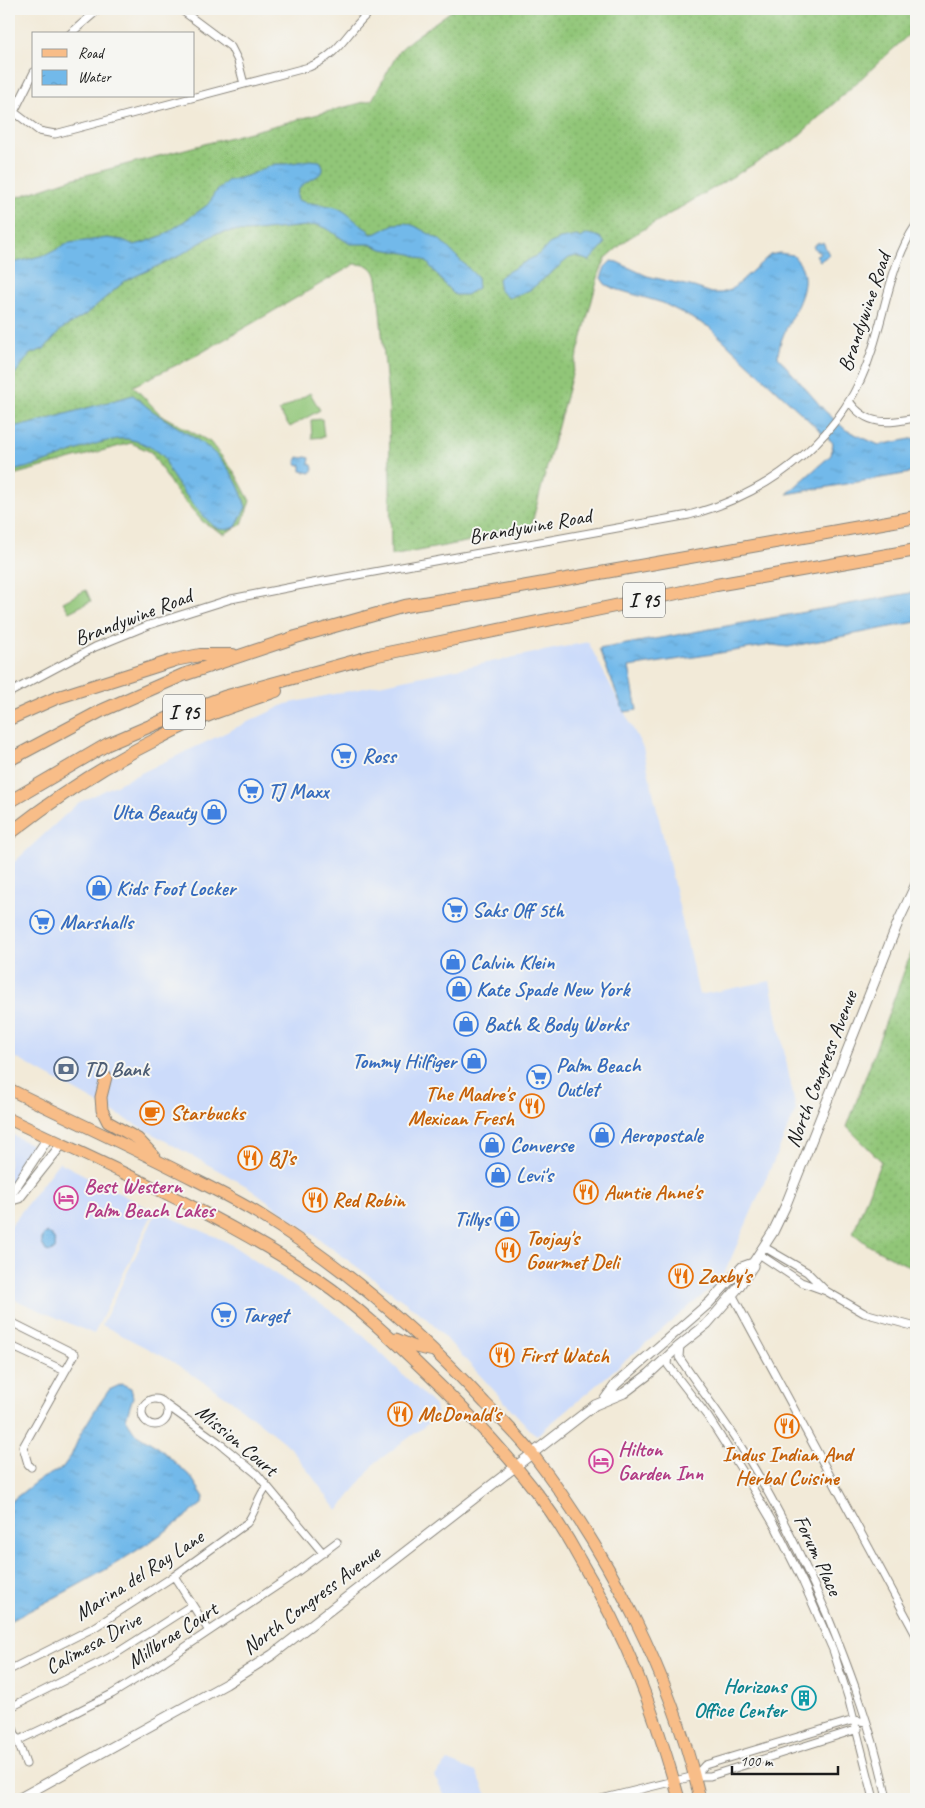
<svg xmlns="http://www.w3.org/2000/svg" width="925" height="1808" font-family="Caveat,sans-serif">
<defs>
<pattern id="grass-dots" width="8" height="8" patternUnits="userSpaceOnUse" patternTransform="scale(1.25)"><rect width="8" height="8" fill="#91c678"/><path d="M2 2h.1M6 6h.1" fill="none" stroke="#7caa67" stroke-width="1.8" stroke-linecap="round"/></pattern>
<pattern id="water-ripples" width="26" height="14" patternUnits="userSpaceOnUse" patternTransform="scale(1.25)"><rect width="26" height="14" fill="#72b9ea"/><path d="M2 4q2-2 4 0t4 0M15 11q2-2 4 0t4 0" fill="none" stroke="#629ec8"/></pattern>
</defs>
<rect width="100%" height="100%" fill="#f6f6f2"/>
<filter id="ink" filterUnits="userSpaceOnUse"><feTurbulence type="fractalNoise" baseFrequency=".02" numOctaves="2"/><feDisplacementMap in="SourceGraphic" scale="10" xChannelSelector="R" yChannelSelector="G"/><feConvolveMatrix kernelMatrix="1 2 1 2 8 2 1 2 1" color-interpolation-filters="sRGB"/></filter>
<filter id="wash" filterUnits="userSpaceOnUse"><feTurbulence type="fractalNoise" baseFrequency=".0096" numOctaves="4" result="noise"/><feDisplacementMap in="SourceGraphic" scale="20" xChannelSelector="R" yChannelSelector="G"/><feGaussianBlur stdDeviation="1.12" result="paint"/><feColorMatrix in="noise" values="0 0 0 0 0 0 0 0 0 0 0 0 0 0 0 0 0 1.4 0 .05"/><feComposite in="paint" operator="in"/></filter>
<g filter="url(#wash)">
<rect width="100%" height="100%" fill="#f2ead8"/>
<path fill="#ccdbfa" d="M588 642 643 748 699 995 770 981 796 1110 722 1279 536 1436 429 1320 250 1188 9 1054V867L78 803 286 704Z
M9 1133 32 1145 15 1183 9 1191Z
M59 1162 154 1211 94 1334 9 1297V1228Z
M157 1211 227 1242 352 1325 435 1406 437 1417 376 1462 338 1511 290 1447 231 1400 170 1360 102 1325Z
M448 1761 476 1772 489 1799H446L435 1776Z"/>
<path fill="url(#grass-dots)" stroke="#56714a" d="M454 9H916V28L793 141 629 238 606 258 599 274 530 530 391 556 389 409 377 279C374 265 367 265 355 264L199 354 133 386 161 415 210 442 235 473 250 501 242 524 224 534 203 522 174 489 151 452 131 443 9 476V200L71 179 372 100 399 51 411 40Z
M916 939V1270L868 1245 853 1233 881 1161 847 1127Z"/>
<path fill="#91c678" stroke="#56714a" d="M310 393 320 410 290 427 279 411Z
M322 419 324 437 312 438 311 420Z
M86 590 91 601 69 612 63 602Z"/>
<path fill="url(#water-ripples)" stroke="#476a83" d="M310 160 320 161 323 166V171C315 181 293 183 298 200 306 204 327 204 338 208 349 213 357 224 368 230L371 234 377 233 394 224 406 223 415 226 440 240 477 277 478 288 466 295H455L446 286 426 261 411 254 382 249 370 244H350L326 228 317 225 246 232 235 231 215 234 177 257 125 281 85 315 62 329 44 349 30 354 9 382V264L48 254 69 243 107 238 123 240 134 245 142 243 164 235 199 211 210 203 213 195 227 181 247 176 275 164H286Z
M587 234C595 235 602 236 605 244L589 261 576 256 569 258 530 290 509 298 500 291 498 279 502 275 541 253 549 244 560 239 577 236 581 238Z
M819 242 820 244 823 242 829 255 820 261 816 255 820 253 818 251 817 252 813 246Z
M779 253 793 255C796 259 800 263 802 268 813 296 779 327 778 357L825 411 846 430 879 445 916 438V472L787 494 831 455 833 443 709 327 663 303 612 288 605 284 601 278 605 267 611 261 617 262 647 276 694 287 712 293H721L731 290 770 255Z
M133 395C140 400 146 407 154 412 198 442 230 451 246 507L236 527C230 529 223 531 217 528 207 523 176 484 170 472 167 467 166 459 162 455 153 447 139 441 127 439 106 437 66 455 46 462 34 466 21 469 9 472V427L30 424Z
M298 457 303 458 306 457 310 458 309 464 312 465 313 469 311 473 301 471V465L297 464 296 461Z
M916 592V622L788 647 772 645 629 667 637 710 624 712 599 649Z
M46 1233C54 1234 56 1243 55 1249L51 1252 46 1251 42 1244V1237Z
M122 1384 131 1388 133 1397 126 1419 135 1433 159 1448 191 1477 204 1497 203 1503C144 1551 77 1587 9 1621V1503L37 1481 62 1468 71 1456 81 1433 95 1410 109 1390Z"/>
</g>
<g filter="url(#ink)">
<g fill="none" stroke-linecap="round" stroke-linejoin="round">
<g stroke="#87837a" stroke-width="9">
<path id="minor" d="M180 9 231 47 238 61 244 84
M357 9 364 16
M70 34 99 9
M14 112 39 131 55 134 309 67C342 54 347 29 373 9
M9 118 14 112 34 72
M849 401C867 427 888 423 916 418
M9 693 95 647 149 625 231 599 302 585 689 515C773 493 846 435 872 350 886 308 891 262 916 225
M764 1247 807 1272 824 1289
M759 1254 801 1282 826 1291 864 1313 916 1327
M732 1294 916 1635
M9 1321 75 1354 23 1447 28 1464 31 1467
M9 1345 65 1371
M680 1345 679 1357C700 1389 723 1418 743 1450 776 1502 802 1557 826 1612 851 1673 874 1735 887 1799
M669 1355 668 1365 708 1417 745 1475 776 1528 803 1582 833 1650 848 1697 874 1799
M142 1412a13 13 0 1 1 26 0a13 13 0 1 1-26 0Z
M165 1404 218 1442 257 1474 323 1553
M174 1576 209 1631
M9 1670 95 1627 174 1576 247 1523C256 1512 257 1497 267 1486
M9 1708 109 1658 192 1605
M9 1717 26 1764
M17 1741 57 1722 112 1694 151 1670 293 1575 337 1542
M695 1776 705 1765 854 1720 866 1722
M601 1799 695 1776H710L858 1729"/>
</g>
<g stroke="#87837a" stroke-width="11">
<path id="tertiary" d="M12 1200 19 1198 62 1144
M9 1204 12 1200V1192L48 1138
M605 1399 616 1384 709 1303 742 1267 753 1263
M18 1799 226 1684 272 1655 595 1405 624 1393 649 1374 678 1347 707 1324 738 1288 753 1266V1263L773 1232 785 1207 899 920 916 884"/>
</g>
<g stroke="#87837a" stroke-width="13">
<path id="primary" d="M106 1077 101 1097 102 1110 108 1122 138 1139 155 1157
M9 1089C63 1116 118 1141 172 1168 201 1183 231 1197 259 1214 343 1266 419 1331 485 1403 502 1420 520 1437 534 1456 609 1554 673 1679 700 1799
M9 1119C114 1169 222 1215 319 1280 357 1306 392 1339 425 1371 466 1410 506 1452 540 1497 555 1517 568 1538 580 1560 627 1638 655 1712 679 1799
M396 1339 415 1347 434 1351"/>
</g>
<g stroke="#87837a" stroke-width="14">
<path id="motorway" d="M9 719 56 698 175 660 200 655H233
M9 760 101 711 183 675 296 637 405 606 498 591 916 517
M9 802 108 744 169 718 224 697 373 656 716 585 916 550
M9 834C56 797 108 763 163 736 199 717 238 704 276 691"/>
</g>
<use href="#minor" stroke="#fff" stroke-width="7"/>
<use href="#tertiary" stroke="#fff" stroke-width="9"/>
<use href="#primary" stroke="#f8bd88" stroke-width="11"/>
<use href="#motorway" stroke="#f8bd88" stroke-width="12"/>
</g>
</g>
<defs>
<g id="supermarket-ring" transform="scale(1.25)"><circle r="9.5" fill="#f6f6f2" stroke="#3f7fe0" stroke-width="1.5"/><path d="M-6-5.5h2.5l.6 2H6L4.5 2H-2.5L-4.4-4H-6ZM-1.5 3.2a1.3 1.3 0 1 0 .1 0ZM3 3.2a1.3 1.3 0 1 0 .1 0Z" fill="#3f7fe0"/></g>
<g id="shop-ring" transform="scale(1.25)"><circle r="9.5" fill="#f6f6f2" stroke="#3f7fe0" stroke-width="1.5"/><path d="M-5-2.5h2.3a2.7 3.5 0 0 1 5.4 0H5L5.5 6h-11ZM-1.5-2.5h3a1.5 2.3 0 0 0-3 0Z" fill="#3f7fe0"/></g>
<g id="bank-ring" transform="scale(1.25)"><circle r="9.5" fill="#f6f6f2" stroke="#5c6f8a" stroke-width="1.5"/><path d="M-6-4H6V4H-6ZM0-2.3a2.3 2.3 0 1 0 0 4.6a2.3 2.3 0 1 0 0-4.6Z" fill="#5c6f8a"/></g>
<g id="restaurant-ring" transform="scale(1.25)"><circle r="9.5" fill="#f6f6f2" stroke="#e8710a" stroke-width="1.5"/><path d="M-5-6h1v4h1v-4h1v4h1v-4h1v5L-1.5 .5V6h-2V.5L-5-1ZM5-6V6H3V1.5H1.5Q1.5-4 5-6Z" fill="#e8710a"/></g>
<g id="cafe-ring" transform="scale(1.25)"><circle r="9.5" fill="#f6f6f2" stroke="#e8710a" stroke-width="1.5"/><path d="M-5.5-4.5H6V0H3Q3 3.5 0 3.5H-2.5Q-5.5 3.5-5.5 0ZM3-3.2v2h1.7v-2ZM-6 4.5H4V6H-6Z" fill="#e8710a"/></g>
<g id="hotel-ring" transform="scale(1.25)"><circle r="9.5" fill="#f6f6f2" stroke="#d1479c" stroke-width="1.5"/><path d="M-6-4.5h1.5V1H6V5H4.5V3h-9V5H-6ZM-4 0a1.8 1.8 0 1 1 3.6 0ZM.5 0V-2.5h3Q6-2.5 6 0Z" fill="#d1479c"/></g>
<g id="building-ring" transform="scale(1.25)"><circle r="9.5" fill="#f6f6f2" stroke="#0f9aa8" stroke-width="1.5"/><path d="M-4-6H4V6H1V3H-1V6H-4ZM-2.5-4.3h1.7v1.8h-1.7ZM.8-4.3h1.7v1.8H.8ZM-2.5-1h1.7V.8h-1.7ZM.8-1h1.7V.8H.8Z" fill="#0f9aa8"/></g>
</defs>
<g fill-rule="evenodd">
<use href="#supermarket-ring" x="344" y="756"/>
<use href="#supermarket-ring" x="251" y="791"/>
<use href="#shop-ring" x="214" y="812"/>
<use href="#shop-ring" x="99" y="888"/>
<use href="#supermarket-ring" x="455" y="910"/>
<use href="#supermarket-ring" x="42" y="922"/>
<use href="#shop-ring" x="453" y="962"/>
<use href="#shop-ring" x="459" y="989"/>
<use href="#shop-ring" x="466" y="1024"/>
<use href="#shop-ring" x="474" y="1061"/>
<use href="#bank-ring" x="66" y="1069"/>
<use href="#supermarket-ring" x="539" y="1077"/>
<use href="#restaurant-ring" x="532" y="1106"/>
<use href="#cafe-ring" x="152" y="1113"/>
<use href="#shop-ring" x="602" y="1135"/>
<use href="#shop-ring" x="492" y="1145"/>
<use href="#restaurant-ring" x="250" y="1158"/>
<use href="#shop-ring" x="498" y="1175"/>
<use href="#restaurant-ring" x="586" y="1192"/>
<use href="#hotel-ring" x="66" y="1198"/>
<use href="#restaurant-ring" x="315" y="1200"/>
<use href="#shop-ring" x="507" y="1219"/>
<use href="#restaurant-ring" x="508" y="1250"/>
<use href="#restaurant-ring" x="681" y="1276"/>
<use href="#supermarket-ring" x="224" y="1315"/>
<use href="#restaurant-ring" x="502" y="1355"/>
<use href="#restaurant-ring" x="400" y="1414"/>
<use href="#restaurant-ring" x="787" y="1426"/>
<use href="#hotel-ring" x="601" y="1461"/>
<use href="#building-ring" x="804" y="1698"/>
</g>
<g text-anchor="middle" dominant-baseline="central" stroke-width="4" stroke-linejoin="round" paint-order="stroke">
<g fill="#f6f6f2" stroke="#5d5d5c" stroke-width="1">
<rect x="623" y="582.5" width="42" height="35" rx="4"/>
<rect x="163" y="694.5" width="42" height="35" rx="4"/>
</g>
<g font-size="20" font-weight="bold" fill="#1c1c1c">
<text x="644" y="600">I 95</text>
<text x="184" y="712">I 95</text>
</g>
<g font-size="21" fill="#1c1c1c" stroke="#f6f6f2">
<text transform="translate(864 312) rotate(-71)">Brandywine Road</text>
<text transform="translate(530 526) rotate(-10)">Brandywine Road</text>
<text transform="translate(133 617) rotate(-21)">Brandywine Road</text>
<text transform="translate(821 1069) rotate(-69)">North Congress Avenue</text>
<text transform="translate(237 1440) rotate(40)">Mission Court</text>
<text transform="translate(818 1555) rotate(65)">Forum Place</text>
<text transform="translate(139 1575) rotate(-33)">Marina del Ray Lane</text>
<text transform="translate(311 1600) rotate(-37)">North Congress Avenue</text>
<text transform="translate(172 1635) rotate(-33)">Millbrae Court</text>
<text transform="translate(93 1643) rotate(-29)">Calimesa Drive</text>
</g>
<g font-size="21" font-weight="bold" fill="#366cbe" stroke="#f6f6f2" text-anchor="start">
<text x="362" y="756">Ross</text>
<text x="268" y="791">TJ Maxx</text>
<text x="196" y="812" text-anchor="end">Ulta Beauty</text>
<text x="116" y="888">Kids Foot Locker</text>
<text x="472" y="910">Saks Off 5th</text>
<text x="60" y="922">Marshalls</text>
<text x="470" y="962">Calvin Klein</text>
<text x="476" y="989">Kate Spade New York</text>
<text x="484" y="1024">Bath &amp; Body Works</text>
<text x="456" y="1061" text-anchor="end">Tommy Hilfiger</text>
<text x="556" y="1065">Palm Beach<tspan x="556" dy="24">Outlet</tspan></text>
<text x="620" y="1135">Aeropostale</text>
<text x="510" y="1145">Converse</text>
<text x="516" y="1175">Levi's</text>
<text x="490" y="1219" text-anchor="end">Tillys</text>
<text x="242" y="1315">Target</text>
</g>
<g font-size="21" font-weight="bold" fill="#4e5e75" stroke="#f6f6f2" text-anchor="start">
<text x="84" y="1069">TD Bank</text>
</g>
<g font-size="21" font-weight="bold" fill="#c56008" stroke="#f6f6f2" text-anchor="start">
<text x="514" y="1094" text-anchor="end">The Madre's<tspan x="514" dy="24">Mexican Fresh</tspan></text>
<text x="170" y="1113">Starbucks</text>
<text x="268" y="1158">BJ's</text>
<text x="604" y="1192">Auntie Anne's</text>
<text x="332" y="1200">Red Robin</text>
<text x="526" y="1238">Toojay's<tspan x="526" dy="24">Gourmet Deli</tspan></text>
<text x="698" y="1276">Zaxby's</text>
<text x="520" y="1355">First Watch</text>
<text x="418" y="1414">McDonald's</text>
<text x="787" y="1454" text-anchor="middle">Indus Indian And<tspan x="787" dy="24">Herbal Cuisine</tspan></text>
</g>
<g font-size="21" font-weight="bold" fill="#b23c85" stroke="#f6f6f2" text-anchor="start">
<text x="84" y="1186">Best Western<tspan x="84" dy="24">Palm Beach Lakes</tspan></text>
<text x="618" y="1449">Hilton<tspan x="618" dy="24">Garden Inn</tspan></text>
</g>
<g font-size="21" font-weight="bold" fill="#0d838f" stroke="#f6f6f2" text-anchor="end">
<text x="786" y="1686">Horizons<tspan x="786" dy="24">Office Center</tspan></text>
</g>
</g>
<rect width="925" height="1808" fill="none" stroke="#f6f6f2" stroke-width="30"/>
<rect x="32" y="32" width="162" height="65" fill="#f6f6f2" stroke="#9f9f9c"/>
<rect x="42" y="49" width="25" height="8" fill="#f8bd88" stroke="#9f9f9c"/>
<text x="78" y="58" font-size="15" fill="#1c1c1c">Road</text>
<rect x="42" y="70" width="25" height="15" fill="url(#water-ripples)" stroke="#9f9f9c"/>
<text x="78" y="82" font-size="15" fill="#1c1c1c">Water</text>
<path d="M732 1766v8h106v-8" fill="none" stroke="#1c1c1c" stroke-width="2.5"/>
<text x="740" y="1766" font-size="15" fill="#1c1c1c" stroke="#f6f6f2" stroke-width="4" paint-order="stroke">100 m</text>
</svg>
